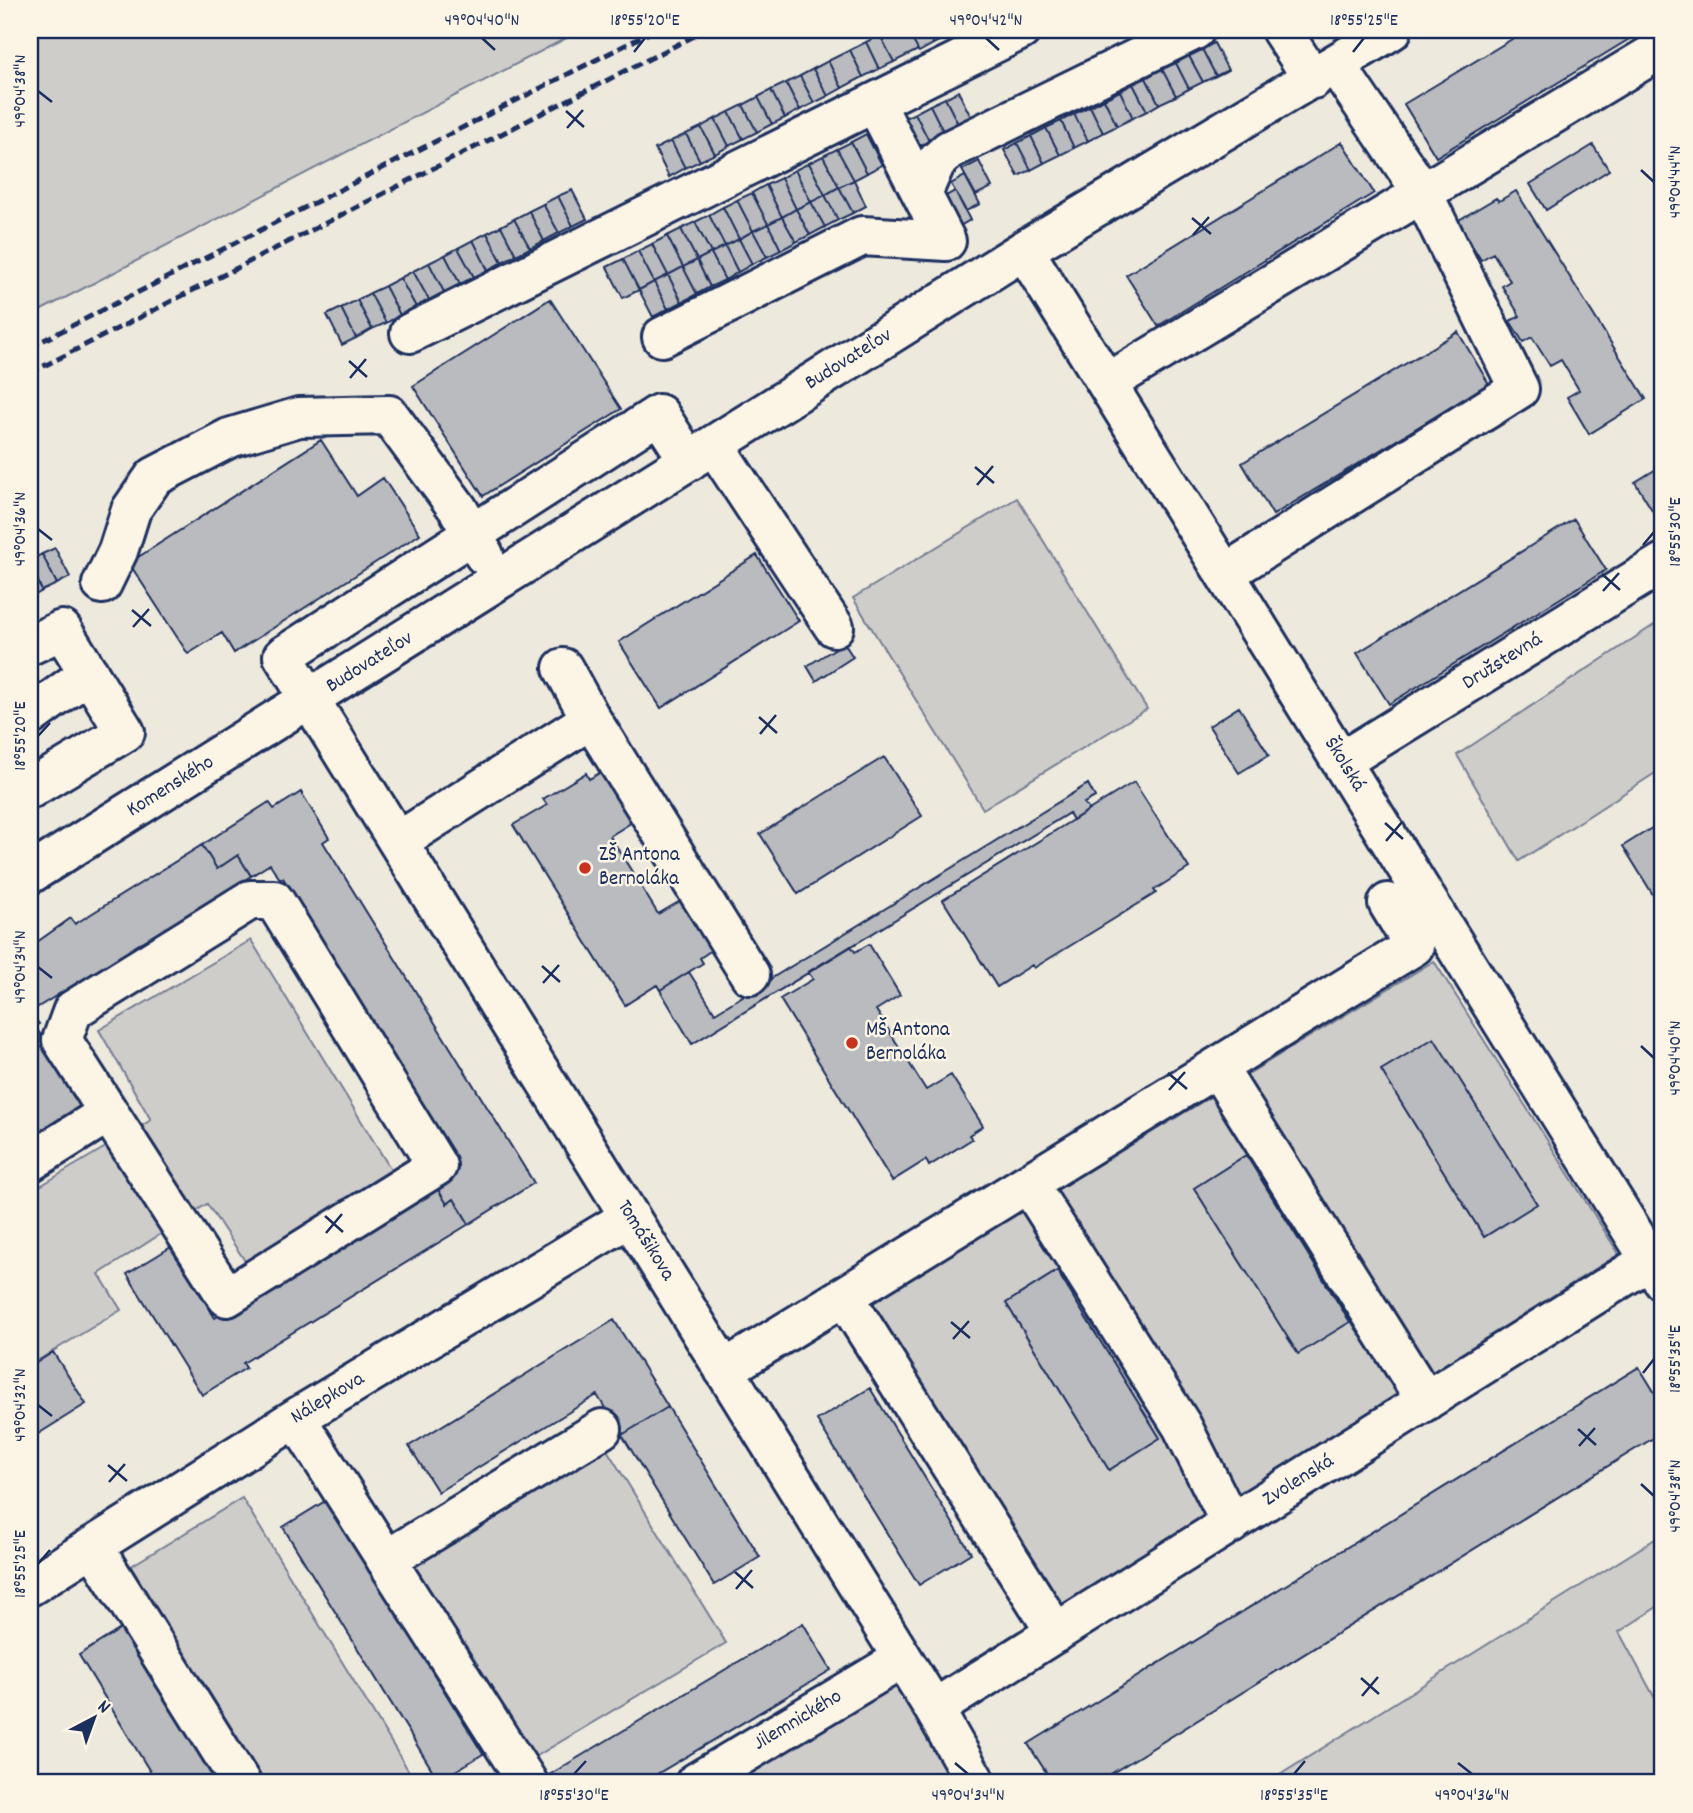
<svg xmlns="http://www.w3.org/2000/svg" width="1693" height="1813" font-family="Dekko,sans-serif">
<rect width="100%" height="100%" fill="#eee9dd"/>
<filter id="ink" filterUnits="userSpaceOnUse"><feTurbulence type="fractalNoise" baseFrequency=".0143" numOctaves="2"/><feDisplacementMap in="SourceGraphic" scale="14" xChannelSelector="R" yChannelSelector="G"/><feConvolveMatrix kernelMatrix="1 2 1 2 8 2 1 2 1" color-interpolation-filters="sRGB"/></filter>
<g filter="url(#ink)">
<path fill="#cfcdca" stroke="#757e94" stroke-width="2" d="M30 30H582L30 316Z
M1017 498 1147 709 983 809 853 598Z
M1663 619V768L1519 861 1457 755Z
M251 940 396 1178 249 1267 207 1204 99 1274 121 1310 30 1365V1192L151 1120 99 1030Z
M1434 961 1619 1254 1062 1607 869 1304Z
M598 1435 726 1643 508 1773 385 1556Z
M242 1498 416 1783H256L123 1571Z
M1663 1534V1603L1619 1632 1663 1713V1783H1267Z
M893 1681 954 1783H723Z"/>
<path fill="#babbbe" stroke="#1b2f5e" stroke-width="2" d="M890 30H907L918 50 894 62 880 35Z
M907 30H926L933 44 919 52Z
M926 30H945L948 37 933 44Z
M945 30H962L948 37Z
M1527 30H1644L1436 157 1404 104Z
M880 35 894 62 879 69 866 42Z
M866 42 879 69 863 77 850 50Z
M1214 43 1228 70 1216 76 1202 49Z
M1202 49 1216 76 1203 82 1189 56Z
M850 50 863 77 842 88 828 61Z
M1189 56 1203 82 1189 89 1176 63Z
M828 61 842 88 828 96 813 69Z
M1176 63 1189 89 1176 96 1162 69Z
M813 69 828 96 814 103 800 76Z
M1162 69 1176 96 1159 104 1146 78Z
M800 76 814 103 800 110 786 83Z
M1146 78 1159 104 1147 111 1133 84Z
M786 83 800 110 785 118 771 90Z
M1133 84 1147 111 1133 118 1120 91Z
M771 90 785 118 772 124 758 97Z
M958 91 972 119 959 126 945 98Z
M1120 91 1133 118 1117 126 1104 99Z
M758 97 772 124 757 132 743 105Z
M945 98 959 126 944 133 930 105Z
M1104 99 1117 126 1103 133 1090 106Z
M743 105 757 132 743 139 729 112Z
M930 105 944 133 929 141 915 113Z
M1090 106 1103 133 1088 141 1074 114Z
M729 112 743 139 729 146 715 119Z
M915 113 929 141 914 149 900 120Z
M1074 114 1088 141 1074 148 1061 121Z
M715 119 729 146 715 154 701 127Z
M1061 121 1074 148 1060 155 1046 128Z
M701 127 715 154 700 161 686 134Z
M1046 128 1060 155 1044 163 1031 136Z
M686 134 700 161 685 168 671 141Z
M866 134 882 165 867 173 851 142Z
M1031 136 1044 163 1031 170 1017 143Z
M671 141 685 168 669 177 655 149Z
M851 142 867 173 854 180 837 149Z
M1342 142 1374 193 1158 326 1126 275Z
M1017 143 1031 170 1018 176 1004 150Z
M1593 145 1609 170 1546 210 1530 184Z
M837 149 854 180 839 187 823 156Z
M823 156 839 187 825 195 809 163Z
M979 161 992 187 976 195 962 170Z
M809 163 825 195 811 202 795 170Z
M795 170 811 202 796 209 781 178Z
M965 176 980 204 966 211 951 184Z
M781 178 796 209 782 217 766 185Z
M854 180 866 206 853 213 839 187Z
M766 185 782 217 768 224 752 193Z
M839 187 853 213 838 220 825 195Z
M572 190 587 219 573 226 558 196Z
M955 191 970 220 956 228 941 199Z
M1516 191 1646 399 1589 434 1567 397 1579 390 1561 360 1550 366 1532 337 1523 342 1510 321 1520 316 1502 286 1510 281 1493 253 1481 260 1457 221 1496 198 1499 201Z
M752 193 768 224 753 231 737 200Z
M825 195 838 220 825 227 811 202Z
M558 196 573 226 559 233 543 204Z
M737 200 753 231 739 239 723 207Z
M811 202 825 227 810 235 796 209Z
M543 204 559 233 544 241 529 211Z
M723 207 739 239 725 246 709 215Z
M796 209 810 235 796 242 782 217Z
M529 211 544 241 530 248 514 219Z
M709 215 725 246 711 253 695 222Z
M782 217 796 242 781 250 768 224Z
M514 219 530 248 516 255 501 226Z
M695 222 711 253 697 260 681 229Z
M768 224 781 250 767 257 753 231Z
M501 226 516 255 502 262 487 233Z
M681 229 697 260 683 267 667 236Z
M753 231 767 257 752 264 739 239Z
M487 233 502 262 488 270 473 240Z
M667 236 683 267 668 275 652 244Z
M739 239 752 264 738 272 725 246Z
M473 240 488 270 474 277 458 248Z
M652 244 668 275 654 282 638 251Z
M725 246 738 272 725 280 711 253Z
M458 248 474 277 460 284 445 255Z
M638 251 654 282 639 290 623 259Z
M711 253 725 280 710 287 697 260Z
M445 255 460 284 444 292 429 263Z
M623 259 639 290 623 298 607 267Z
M697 260 710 287 697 294 683 267Z
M429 263 444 292 429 300 413 271Z
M683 267 697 294 682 302 668 275Z
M413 271 429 300 416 307 400 278Z
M668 275 682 302 668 309 654 282Z
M400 278 416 307 400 315 385 286Z
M654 282 668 309 653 317 639 290Z
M385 286 400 315 386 323 370 293Z
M370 293 386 323 372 329 357 300Z
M550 299 621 409 483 496 413 386Z
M357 300 372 329 356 338 341 308Z
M341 308 356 338 342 345 327 315Z
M1458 332 1489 384 1273 515 1242 463Z
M321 440 357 496 383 478 420 534 234 653 222 633 188 654 129 563Z
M1663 465V528L1635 482Z
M1574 519 1606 570 1389 704 1357 653Z
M55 548 70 577 57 584 42 554Z
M42 554 57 584 42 591 30 561Z
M757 555 799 621 661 708 619 642Z
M30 567 42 591 30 598Z
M844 643 853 657 816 681 807 666Z
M1239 707 1269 755 1239 773 1209 726Z
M884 757 922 816 798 894 760 834Z
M603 771 634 821 610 836 658 914 682 900 713 949 700 958 703 963 660 990 657 985 625 1005 513 825 547 805 543 799 586 773 589 779Z
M1134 782 1189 868 1154 890 1156 893 1034 968 1032 965 997 987 943 900Z
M1088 784 1095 797 1084 803 1089 810 1073 820 1069 813 692 1044 660 990 689 972 715 1013Z
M301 792 329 838 323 842 534 1183 469 1224 454 1199 447 1204 434 1183 458 1169 453 1161 457 1159 283 878 280 879 270 864 251 876 238 855 217 869 202 845 269 802 274 809Z
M1663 821V911L1623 846Z
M202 845 217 869 238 855 251 876 30 1012 39 1024 35 1026 85 1107 41 1134 30 1115V947L71 918 75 924Z
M869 944 900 995 876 1010 926 1090 951 1075 983 1126 969 1135 972 1139 929 1166 926 1160 892 1181 780 999 813 979 808 972 851 946 855 952Z
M1434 1038 1537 1204 1484 1237 1381 1070Z
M1246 1155 1350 1322 1298 1354 1194 1188Z
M434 1183 447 1204 454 1199 469 1224 243 1363 246 1368 202 1395 127 1274 171 1247 215 1318Z
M1057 1271 1160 1438 1109 1470 1006 1303Z
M614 1320 668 1407 622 1435 597 1395 438 1492 409 1446Z
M53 1352 86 1404 30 1439V1367Z
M1639 1367 1663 1406V1432L1096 1783H1053L1028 1744Z
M870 1388 971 1553 919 1585 817 1420Z
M668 1407 760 1557 714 1585 622 1435Z
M327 1500 483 1754 439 1781 283 1527Z
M803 1623 831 1670 642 1783H554L549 1775Z
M124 1627 219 1783H157L79 1655Z"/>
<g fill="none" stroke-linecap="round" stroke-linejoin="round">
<g stroke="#1b2f5e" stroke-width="44">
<path id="minor" d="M1281 30 1313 79
M922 194 936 162 949 150 1195 30
M1024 250 1663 1281
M410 333 1021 30
M662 337 862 236 946 241 875 103
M1109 382 1663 48
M714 445 834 627
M689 461 659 414 283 656 934 1709 976 1783
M1226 573 1519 389 1422 192 1336 65
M102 584 118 551 131 510 154 477 229 438 299 417 389 415 458 509 484 555
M30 645 62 630 125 732 30 789
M563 668 591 719
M30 716 89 673
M1342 761 1663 563
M399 841 591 719 750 975
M30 874 1024 250 1392 30
M250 900H274L437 1166 227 1297 62 1040 73 1010Z
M1217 1067 1426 1401
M30 1162 108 1113
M1028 1183 1182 1426 1231 1524
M844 1296 1056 1633
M724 1370 1414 946 1388 903
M296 1418 528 1783
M93 1546 241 1783
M386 1560 602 1429
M30 1586 296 1418 630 1217
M934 1709 1663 1252
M695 1783 902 1659"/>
</g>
<use href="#minor" stroke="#fcf5e5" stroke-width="38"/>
<path stroke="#1b2f5e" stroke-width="5" stroke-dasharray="10 5" stroke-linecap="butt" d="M30 347 655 30
M30 373 706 30"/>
</g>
</g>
<path fill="none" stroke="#1b2f5e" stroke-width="2.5" d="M482 38 495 50M986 38 999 50M634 52 645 38M1353 52 1364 38M38 91 52 102M566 111 584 127M567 128 583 110M1641 170 1654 182M1192 218 1211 234M1193 235 1209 217M349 361 367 377M350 378 366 359M975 467 994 483M977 485 993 466M38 529 52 540M1643 545 1654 532M1602 574 1620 590M1603 591 1619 573M132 610 151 626M133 627 149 609M759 717 777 733M760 734 776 715M38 736 50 723M1385 823 1403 839M1386 841 1402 822M542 966 560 982M38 967 52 978M543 983 559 965M1641 1046 1654 1058M1168 1073 1187 1089M1169 1090 1185 1072M325 1216 343 1232M326 1233 342 1214M951 1322 970 1338M953 1339 969 1321M1643 1373 1654 1359M38 1405 52 1416M1578 1429 1596 1445M1579 1446 1595 1428M108 1465 127 1481M109 1482 125 1464M1641 1484 1654 1496M38 1564 50 1550M735 1572 753 1588M736 1589 752 1570M1361 1678 1379 1694M1362 1696 1378 1677M955 1763 968 1774M1458 1763 1472 1774M574 1774 586 1761M1294 1774 1305 1761"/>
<g fill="#c8321e" stroke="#fcf5e5" stroke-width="2.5">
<circle cx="585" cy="868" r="7"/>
<circle cx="852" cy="1043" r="7"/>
</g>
<g text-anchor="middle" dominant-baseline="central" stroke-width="5" stroke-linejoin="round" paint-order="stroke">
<g font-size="21" fill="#1b2f5e" stroke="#fcf5e5">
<text transform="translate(849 360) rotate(-32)">Budovateľov</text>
<text transform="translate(1503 662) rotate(-32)">Družstevná</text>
<text transform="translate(370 663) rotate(-32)">Budovateľov</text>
<text transform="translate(1344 765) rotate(58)">Školská</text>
<text transform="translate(171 787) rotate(-32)">Komenského</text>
<text transform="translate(645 1241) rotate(58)">Tomášikova</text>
<text transform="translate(328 1399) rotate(-31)">Nálepkova</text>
<text transform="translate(1299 1481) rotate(-32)">Zvolenská</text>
<text transform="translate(798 1721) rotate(-31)">Jilemnického</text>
</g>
<g font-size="21" fill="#1b2f5e" stroke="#fcf5e5" text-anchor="start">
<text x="599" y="856">ZŠ Antona<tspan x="599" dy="24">Bernoláka</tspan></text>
<text x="866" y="1031">MŠ Antona<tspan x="866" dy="24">Bernoláka</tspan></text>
</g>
</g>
<rect width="1693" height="1813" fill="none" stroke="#fcf5e5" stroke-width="77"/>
<g transform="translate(94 1718) rotate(41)" stroke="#fcf5e5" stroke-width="5" paint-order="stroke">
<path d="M0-5L12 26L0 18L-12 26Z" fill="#1b2f5e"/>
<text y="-10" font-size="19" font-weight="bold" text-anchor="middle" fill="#1b2f5e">N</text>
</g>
<rect x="38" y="38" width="1616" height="1736" fill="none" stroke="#1b2f5e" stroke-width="2.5"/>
<g font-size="18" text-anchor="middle" fill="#1b2f5e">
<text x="482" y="25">49°04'40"N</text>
<text x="645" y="25">18°55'20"E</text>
<text x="986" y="25">49°04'42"N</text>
<text x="1364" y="25">18°55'25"E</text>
<text transform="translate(19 91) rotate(-90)" y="6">49°04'38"N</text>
<text transform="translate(1674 182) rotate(-90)" y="6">49°04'44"N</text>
<text transform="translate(19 529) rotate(-90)" y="6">49°04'36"N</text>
<text transform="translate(1674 532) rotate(-90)" y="6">18°55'30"E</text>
<text transform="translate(19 736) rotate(-90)" y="6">18°55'20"E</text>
<text transform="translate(19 967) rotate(-90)" y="6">49°04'34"N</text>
<text transform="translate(1674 1058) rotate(-90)" y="6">49°04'40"N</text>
<text transform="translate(1674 1359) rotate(-90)" y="6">18°55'35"E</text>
<text transform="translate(19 1405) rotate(-90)" y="6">49°04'32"N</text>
<text transform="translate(1674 1496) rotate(-90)" y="6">49°04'38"N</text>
<text transform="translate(19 1564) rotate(-90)" y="6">18°55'25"E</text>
<text x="574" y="1800">18°55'30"E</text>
<text x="968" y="1800">49°04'34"N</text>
<text x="1294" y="1800">18°55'35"E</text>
<text x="1472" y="1800">49°04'36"N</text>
</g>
</svg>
